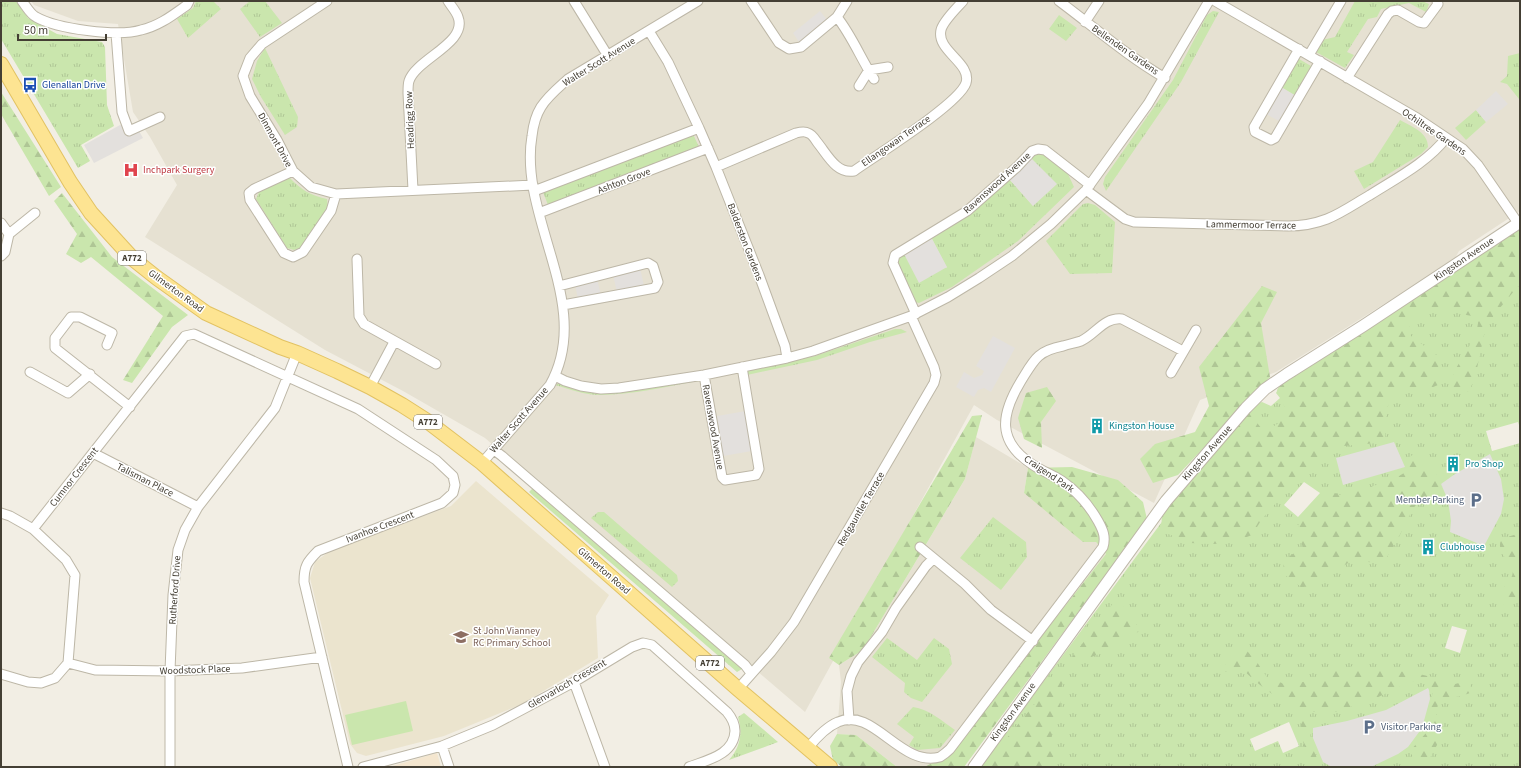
<svg xmlns="http://www.w3.org/2000/svg" width="1521" height="768" font-family="'Source Sans 3',sans-serif">
<defs>
<pattern id="grass-tufts" width="24" height="20" patternUnits="userSpaceOnUse"><rect width="24" height="20" fill="#cae6ad"/><path d="M3 7l-1-3M5 7V3M7 7l1-3M15 17l-1-3M17 17v-4M19 17l1-3" fill="none" stroke="#afc695"/></pattern>
<pattern id="forest-firs" width="22" height="20" patternUnits="userSpaceOnUse"><rect width="22" height="20" fill="#cae6ad"/><path d="M5 1l3.5 6h-7zM16 11l3.5 6h-7z" fill="#afc695"/></pattern>
</defs>
<rect width="100%" height="100%" fill="#f2eee4"/>
<path fill="#e6e1d2" d="M31 1H1520V211L1459 251 1454 260 1276 372 1200 400 1154 503 997 420 974 405 805 712 485 438 403 391 325 350 145 237 177 185 150 137 133 112 118 24 78 21 34 5Z
M976 437 1028 468 1024 493 1096 542 1106 554 947 756 924 767H897L856 735 837 734 841 682 839 665 863 650 965 479Z"/>
<path fill="#f4e6cf" d="M437 753 441 767H389L396 765Z"/>
<path fill="#ebe4ce" d="M476 481 609 595 596 616 598 658 522 704 444 736 366 756 357 753 350 744 310 578 315 562 330 551 451 506Z"/>
<path fill="url(#grass-tufts)" fill-rule="evenodd" d="M1 1H16L28 18 57 34 102 42 105 47 107 105 114 126 81 145 90 161 78 168 1 39Z
M196 1H213L221 9 188 38 177 19 193 8Z
M250 1H265L282 23 260 37 240 9Z
M1355 1H1422L1429 4 1426 12 1409 3 1381 9 1377 17 1368 19 1347 52 1354 55 1345 68 1316 52 1322 40 1335 37Z
M1213 11 1219 12 1181 82 1106 191 1103 184 1105 177 1173 80 1207 15Z
M1059 15 1077 28 1066 41 1049 29Z
M265 48 298 117 297 127 285 135 261 97 252 79 257 61Z
M1520 53V98L1519 99 1507 84 1500 82 1507 76 1508 56Z
M1299 59 1311 66V69L1296 96 1281 87 1296 60Z
M1476 110 1486 122 1466 140 1455 128Z
M1400 120C1412 127 1428 132 1428 147L1421 154 1364 189 1354 171 1373 162Z
M693 134 699 147 548 205 543 192Z
M1035 153 1045 154 1068 174 1074 187 1018 241 952 287 919 303 915 302 896 264 897 258 904 254 947 268 931 237 970 212 1010 180 1033 206 1031 158Z
M289 177C301 190 310 195 327 199L328 207 302 247 294 250 287 248 256 199 260 190Z
M1088 203 1095 205 1115 222 1112 273 1070 274 1046 241 1083 204Z
M1520 228V428L1518 422 1486 431 1492 451 1520 443V767H980L1173 507 1256 404 1262 402 1271 406 1280 398 1276 393 1279 387 1286 382ZM1304 482 1320 493 1298 517 1284 505ZM1452 626 1467 630 1460 653 1445 648ZM1289 722 1299 746 1283 753 1278 741 1255 751 1250 739Z
M895 329H901L907 332 870 342 817 360 747 375 746 370 815 356Z
M699 378V381C668 386 631 395 600 395 585 395 569 389 555 385L561 383 583 390Z
M533 488 742 669 737 672 529 492Z
M598 512H604L677 575 678 581 672 587 591 518Z
M993 517 1026 542 1027 557 1001 590 960 558Z
M887 638 917 660 934 638 949 649 952 664 922 702 911 698 904 692 905 683 872 657Z
M913 707C929 709 942 721 955 730L940 748 917 750 909 745 914 737 897 724Z
M744 713 778 742 729 760C740 747 743 734 738 717Z"/>
<path fill="url(#forest-firs)" d="M1 92 61 187 49 196 1 114Z
M62 193 112 257 188 315 172 327 132 383 123 380 163 316 91 257 81 263 66 254 77 234 54 201Z
M1520 229V284L1494 315 1484 335 1475 378 1469 391 1462 393 1453 392 1450 384 1455 370 1476 335 1478 323 1472 316 1461 314 1442 307 1425 309 1409 322 1411 336 1439 357 1438 385 1426 390H1391L1386 417 1385 437 1377 443 1333 447 1313 460 1262 519 1252 535 1231 543 1213 544 1190 543 1161 531 1162 514 1184 482 1249 413 1262 429C1276 427 1281 424 1286 410L1277 390 1293 367 1427 287Z
M1262 286 1277 292 1261 323 1270 377 1178 475 1153 483 1140 459 1155 444 1195 432 1209 406 1199 367Z
M1047 387 1056 401 1041 422 1042 448 1024 439 1018 418 1026 393Z
M982 415 965 479 863 650 839 665 829 658 972 416Z
M1415 453 1428 467 1436 471 1440 488 1430 497 1420 502 1413 508 1397 541 1387 557 1376 563 1353 560 1333 572 1320 586 1301 587 1285 575 1283 563 1291 555 1303 548 1299 535 1298 525 1332 492 1343 496 1394 479 1409 470 1408 458Z
M1072 467 1118 480 1143 502 1147 519 964 767H924L947 756 1106 554 1096 542H1083L1024 493 1028 468Z
M1520 533V597L1510 598 1504 605C1494 589 1507 588 1512 576 1513 573 1513 569 1513 566 1505 557 1497 552 1501 539Z
M1120 594 1124 610 1141 630 1110 650 1078 662 1066 671 1061 689 1060 709 1050 741 1056 767H983L1057 677Z
M1244 648 1255 659 1266 676 1284 684 1311 681 1339 668 1356 666 1415 673 1440 679 1451 685 1467 681 1471 683 1470 693 1461 696 1439 700 1436 714 1438 731 1437 745 1425 767H1418L1410 751 1426 733 1433 690 1427 683 1412 681 1374 699 1336 712H1310C1309 728 1310 757 1325 767H1313C1302 753 1301 726 1300 709 1276 699 1260 686 1241 668L1221 673 1217 671C1228 664 1234 654 1244 648Z
M837 734 856 735 897 767H842L833 760 830 746Z"/>
<path fill="#cae6ad" d="M406 701 413 731 352 745 345 715Z"/>
<path fill="#e3e0dd" d="M820 11 827 20 799 42 793 33Z
M1281 87 1296 96 1281 122 1266 114Z
M1496 91 1508 104 1486 122 1476 110Z
M120 125 139 131 143 138 94 163 84 145Z
M1031 158 1057 184 1033 206 1010 180Z
M931 237 947 267 919 283 904 254Z
M640 268 644 286 617 292 613 275Z
M597 279 601 295 578 299 575 285Z
M993 336 1015 348 991 392 984 388 978 390 974 397 956 387 964 372 974 378 982 375 984 371 976 366Z
M746 411 752 451 723 456 717 416Z
M1394 442 1405 467 1343 485 1336 458Z
M1490 454 1501 479 1504 499 1501 514 1484 546 1450 532 1451 521 1448 500 1441 484 1455 474Z
M1428 688 1429 690 1430 699 1422 728 1408 747 1398 754 1371 767H1332L1323 762 1313 738V728L1347 721 1386 710Z"/>
<g fill="none" stroke-linecap="round" stroke-linejoin="round">
<g stroke="#bdb7a7" stroke-width="11">
<path id="minor" d="M22 1C26 6 30 14 36 17 57 29 118 37 141 30 159 26 173 15 187 5L189 1
M327 1 262 44 250 58 243 76 250 96 277 140 293 171 311 187 336 194 533 185
M574 1 608 56
M751 1 779 43 789 49 801 47 837 17 847 1
M1059 1C1094 27 1127 56 1165 78
M1215 1 1417 118 1463 149 1478 165 1518 223
M837 17C852 36 861 59 874 79
M1085 22 1099 1
M649 31 668 62 699 128 716 167 759 275 785 346 787 358
M116 33 122 112 129 131 160 117
M1299 49 1254 127 1255 132 1271 140 1275 138 1320 61
M1309 55 1341 1
M1347 78 1388 14 1392 11 1398 10 1419 22 1424 23 1438 4 1437 1
M859 86 869 70 888 67
M716 167 796 133C800 132 805 131 808 133 812 134 815 139 817 142 827 154 836 174 854 171 875 156 959 104 966 83 972 63 936 51 941 30 943 21 957 8 963 1
M293 171 254 189 249 193 250 200 284 253 293 257 303 252 331 211 336 194
M413 190 408 93C408 90 408 84 409 81 416 59 468 43 458 17 456 11 451 6 448 1
M1086 190 1125 219 1134 222 1288 226C1301 226 1314 224 1327 219 1342 213 1356 203 1370 195 1395 179 1428 162 1446 138
M534 191 699 128
M539 213 708 148
M1 223 9 234 5 252 1 256
M9 234 35 213
M357 259 359 316 364 324 436 364
M559 286 648 263 653 266 658 282 655 288 563 305
M916 314 893 263 895 255 967 211 1017 167 1032 151 1038 149 1045 150 1090 185
M107 345 112 333 80 317H71L55 338V348L130 407
M30 372 68 393 90 374
M1171 373 1196 330
M704 375 722 477 725 480 756 475 759 469 742 367
M555 376 565 381 581 386 601 389 619 388 704 375 787 358 813 351 911 316 948 297 979 278 1012 256 1051 224 1086 190 1148 104 1209 1
M370 387 394 342
M494 450 502 456 745 665 751 673
M93 453 198 507
M482 463 550 385C595 305 518 218 532 136 533 127 536 115 541 107 548 96 558 88 568 79L698 1
M1 513 10 516 33 529 66 560 75 575 68 663 55 678 41 683 28 682 1 674
M33 529 185 336 194 334 358 409 436 460 453 476 455 485 453 493 442 503 318 551C307 562 304 566 304 582L348 767
M920 547 965 584 991 610 1033 641
M68 663 95 670 170 671 242 668 322 657
M574 682 605 767
M738 689 771 652 794 622 934 383 936 375 934 367 911 316
M849 720 847 691 851 676 858 662 882 632 896 608 926 566 933 559
M442 746 449 767
M808 748C816 738 826 727 838 722 873 706 901 768 940 757 943 755 947 752 950 749L1103 547C1106 537 1103 530 1098 521 1089 505 1078 492 1062 481 1053 475 1042 471 1033 465 996 441 1001 414 1021 381 1034 360 1037 351 1063 346 1069 344 1075 343 1081 341 1096 334 1104 317 1122 319L1183 351
M170 767V671L173 595 178 550 185 530 198 507 275 408 297 353
M363 767 442 746 493 725 574 682 632 647 643 643 652 645 727 712C732 718 735 723 735 731 734 755 707 760 689 767"/>
</g>
<g stroke="#bdb7a7" stroke-width="13">
<path id="tertiary" d="M974 767 1166 501 1246 408 1265 389 1287 374 1363 326 1520 222"/>
</g>
<g stroke="#e2c262" stroke-width="16">
<path id="primary" d="M1 64 70 182 91 213 133 259 157 278 206 313 280 347 297 353 337 371 370 387 402 405 427 421 482 463 738 689 830 767"/>
</g>
<use href="#minor" stroke="#fff" stroke-width="9"/>
<use href="#tertiary" stroke="#fff" stroke-width="11"/>
<use href="#primary" stroke="#fde492" stroke-width="14"/>
</g>
<defs>
<g id="bus-bare" transform="scale(1.2)"><path d="M-5-6H5V4H4V6H2V4H-2V6H-4V4H-5ZM-3.5-4V0h7V-4ZM-3.5 1.2v1.5H-2V1.2ZM2 1.2v1.5H3.5V1.2Z" fill="#1a4fb4" stroke="#fff" stroke-width="2.5" paint-order="stroke"/></g>
<g id="hospital-bare" transform="scale(1.2)"><path d="M-5-5h3v3.5h4V-5h3V5h-3V1.5h-4V5h-3Z" fill="#e0444e" stroke="#fff" stroke-width="2.5" paint-order="stroke"/></g>
<g id="building-bare" transform="scale(1.2)"><path d="M-4-6H4V6H1V3H-1V6H-4ZM-2.5-4.3h1.7v1.8h-1.7ZM.8-4.3h1.7v1.8H.8ZM-2.5-1h1.7V.8h-1.7ZM.8-1h1.7V.8H.8Z" fill="#0f9aa8" stroke="#fff" stroke-width="2.5" paint-order="stroke"/></g>
<g id="parking-bare" transform="scale(1.2)"><path d="M-3.5-5.5H1a3.5 3.5 0 0 1 0 7H-1V5.5H-3.5ZM-1-3.4V-.6H.8a1.4 1.4 0 0 0 0-2.8Z" fill="#5c6f8a" stroke="#fff" stroke-width="2.5" paint-order="stroke"/></g>
<g id="school-bare" transform="scale(1.2)"><path d="M0-5L7-2L0 1L-7-2ZM-4 1L0 2.5L4 1V4Q0 6-4 4Z" fill="#8d6e63" stroke="#fff" stroke-width="2.5" paint-order="stroke"/></g>
</defs>
<g fill-rule="evenodd">
<use href="#bus-bare" x="30" y="85"/>
<use href="#hospital-bare" x="131" y="170"/>
<use href="#building-bare" x="1097" y="426"/>
<use href="#building-bare" x="1453" y="464"/>
<use href="#parking-bare" x="1476" y="500"/>
<use href="#building-bare" x="1428" y="547"/>
<use href="#school-bare" x="461" y="637"/>
<use href="#parking-bare" x="1369" y="727"/>
</g>
<g text-anchor="middle" dominant-baseline="central" stroke-width="3" stroke-linejoin="round" paint-order="stroke">
<g fill="#fff" stroke="#7c7971" stroke-width="1">
<rect x="118" y="251" width="28" height="14" rx="3"/>
<rect x="414" y="415" width="28" height="14" rx="3"/>
<rect x="696" y="656" width="28" height="14" rx="3"/>
</g>
<g font-size="9" font-weight="bold" fill="#443f34">
<text x="132" y="258">A772</text>
<text x="428" y="422">A772</text>
<text x="710" y="663">A772</text>
</g>
<g font-size="10" fill="#443f34" stroke="#fff">
<text transform="translate(1125 50) rotate(35)">Bellenden Gardens</text>
<text transform="translate(599 62) rotate(-32)">Walter Scott Avenue</text>
<text transform="translate(410 120) rotate(-92)">Headrigg Row</text>
<text transform="translate(1434 132) rotate(34)">Ochiltree Gardens</text>
<text transform="translate(275 140) rotate(61)">Dinmont Drive</text>
<text transform="translate(896 141) rotate(-35)">Ellangowan Terrace</text>
<text transform="translate(624 181) rotate(-21)">Ashton Grove</text>
<text transform="translate(997 183) rotate(-42)">Ravenswood Avenue</text>
<text transform="translate(1251 225) rotate(1)">Lammermoor Terrace</text>
<text transform="translate(745 242) rotate(69)">Balderston Gardens</text>
<text transform="translate(1464 259) rotate(-34)">Kingston Avenue</text>
<text transform="translate(176 291) rotate(36)">Gilmerton Road</text>
<text transform="translate(519 420) rotate(-49)">Walter Scott Avenue</text>
<text transform="translate(713 427) rotate(80)">Ravenswood Avenue</text>
<text transform="translate(1207 453) rotate(-49)">Kingston Avenue</text>
<text transform="translate(1049 474) rotate(34)">Craigend Park</text>
<text transform="translate(74 477) rotate(-52)">Cumnor Crescent</text>
<text transform="translate(145 480) rotate(27)">Talisman Place</text>
<text transform="translate(861 509) rotate(-60)">Redgauntlet Terrace</text>
<text transform="translate(380 527) rotate(-21)">Ivanhoe Crescent</text>
<text transform="translate(604 571) rotate(41)">Gilmerton Road</text>
<text transform="translate(175 590) rotate(-86)">Rutherford Drive</text>
<text transform="translate(195 670) rotate(-2)">Woodstock Place</text>
<text transform="translate(567 684) rotate(-30)">Glenvarloch Crescent</text>
<text transform="translate(1013 712) rotate(-54)">Kingston Avenue</text>
</g>
<g font-size="10" fill="#164399" stroke="#fff" text-anchor="start">
<text x="42" y="85">Glenallan Drive</text>
</g>
<g font-size="10" fill="#be3a42" stroke="#fff" text-anchor="start">
<text x="143" y="170">Inchpark Surgery</text>
</g>
<g font-size="10" fill="#0d838f" stroke="#fff" text-anchor="start">
<text x="1109" y="426">Kingston House</text>
<text x="1465" y="464">Pro Shop</text>
<text x="1440" y="547">Clubhouse</text>
</g>
<g font-size="10" fill="#4e5e75" stroke="#fff" text-anchor="end">
<text x="1464" y="500">Member Parking</text>
<text x="1381" y="727" text-anchor="start">Visitor Parking</text>
</g>
<g font-size="10" fill="#785e54" stroke="#fff" text-anchor="start">
<text x="473" y="631">St John Vianney<tspan x="473" dy="12">RC Primary School</tspan></text>
</g>
</g>
<rect width="1521" height="768" fill="none" stroke="#443f34" stroke-width="4"/>
<path d="M18 34v6h88v-6" fill="none" stroke="#443f34" stroke-width="2"/>
<text x="24" y="34" font-size="12" fill="#443f34" stroke="#ffffff" stroke-width="3" paint-order="stroke">50 m</text>
</svg>
